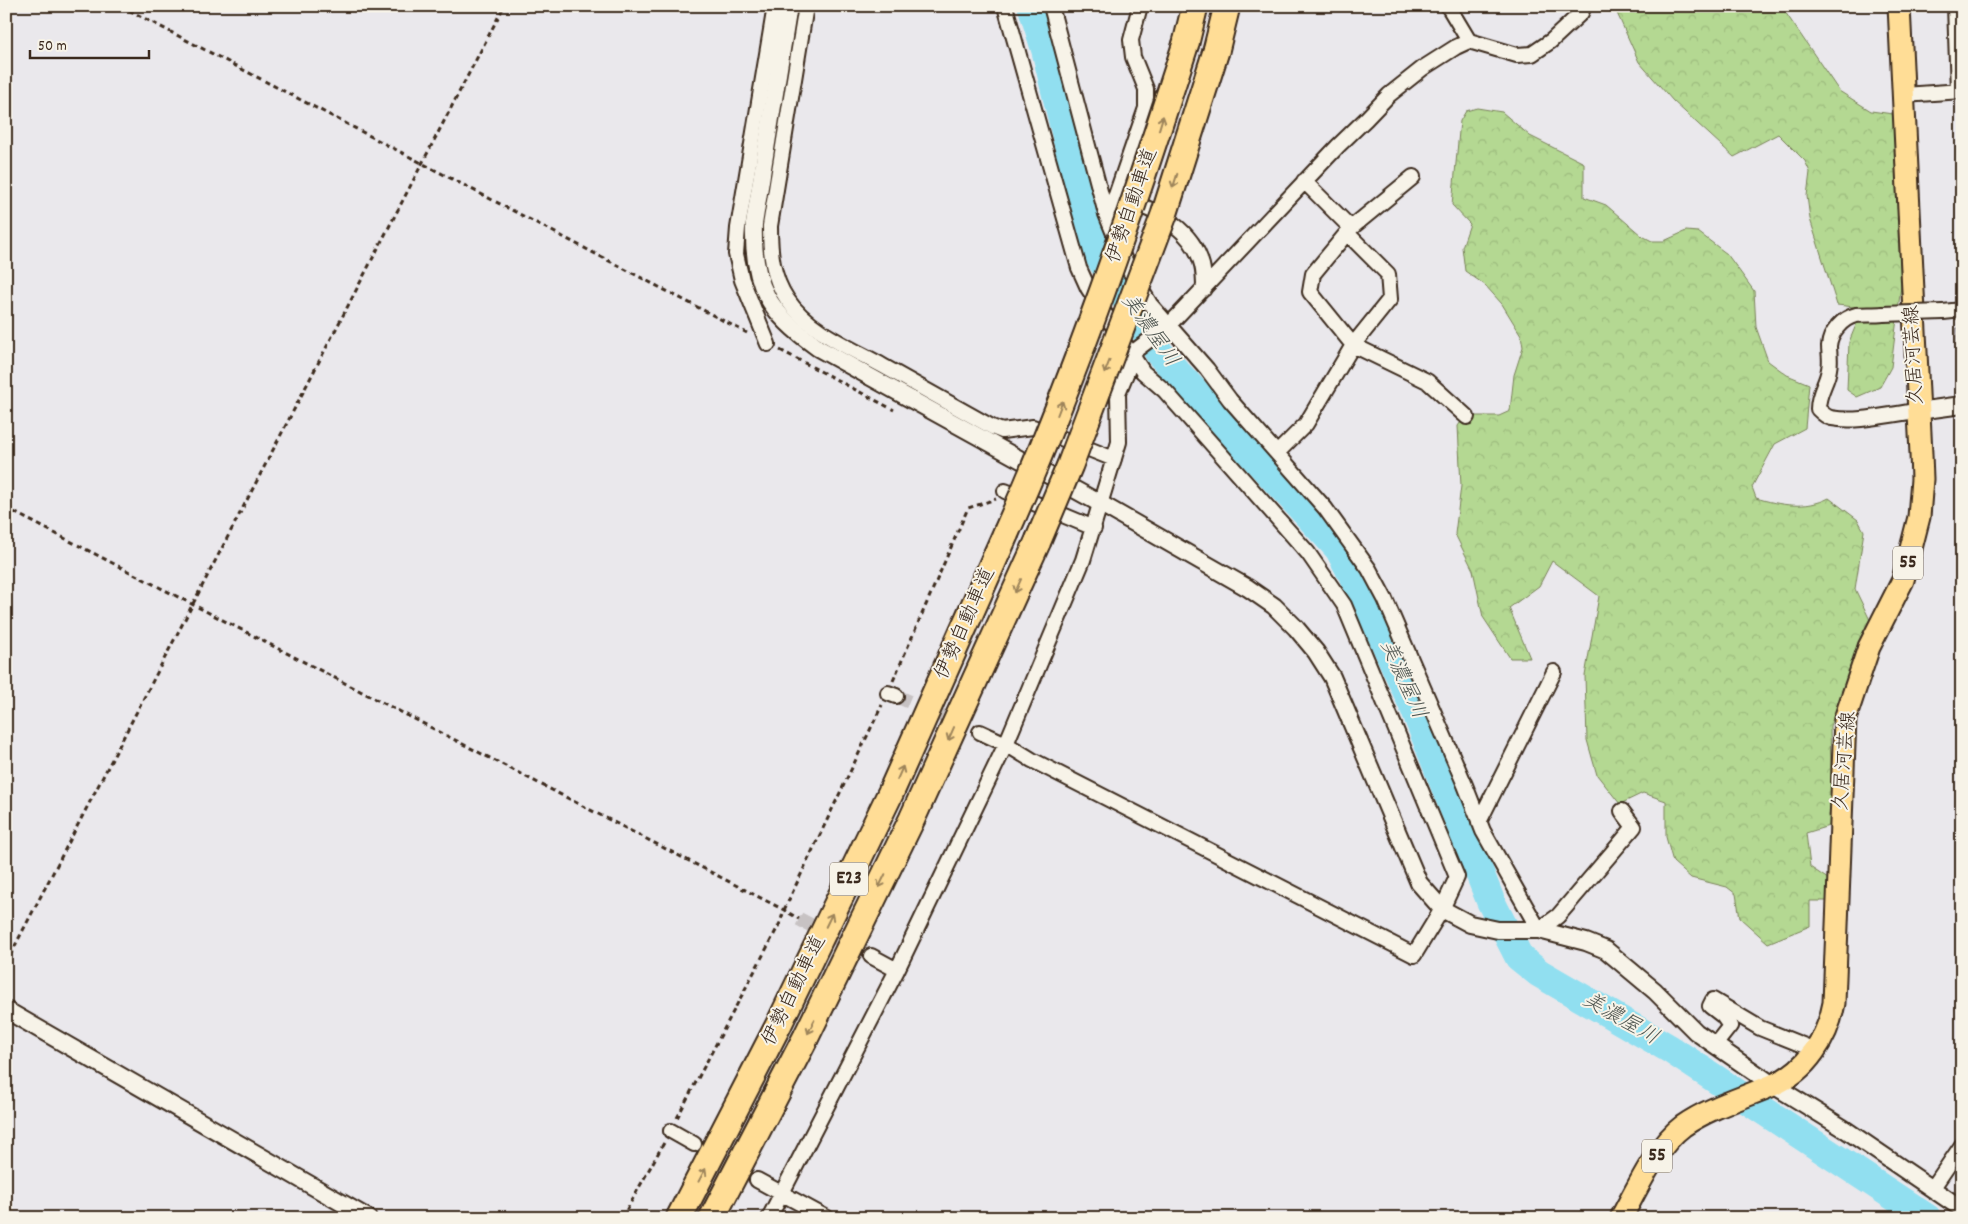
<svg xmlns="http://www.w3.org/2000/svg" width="1968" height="1224" font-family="Dekko,'Klee One',sans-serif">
<defs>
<pattern id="forest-crowns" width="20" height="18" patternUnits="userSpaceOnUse" patternTransform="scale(1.25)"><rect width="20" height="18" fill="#b4d892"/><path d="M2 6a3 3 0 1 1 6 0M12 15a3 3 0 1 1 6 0" fill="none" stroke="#9cba7d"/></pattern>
<pattern id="building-back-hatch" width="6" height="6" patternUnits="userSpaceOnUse" patternTransform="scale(1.25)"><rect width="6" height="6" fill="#cccef7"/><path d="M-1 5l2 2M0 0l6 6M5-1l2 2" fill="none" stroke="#b0b1d3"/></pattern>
</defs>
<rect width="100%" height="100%" fill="#eae8ec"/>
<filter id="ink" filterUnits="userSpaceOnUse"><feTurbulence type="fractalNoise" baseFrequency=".02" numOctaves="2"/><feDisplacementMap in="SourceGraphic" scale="10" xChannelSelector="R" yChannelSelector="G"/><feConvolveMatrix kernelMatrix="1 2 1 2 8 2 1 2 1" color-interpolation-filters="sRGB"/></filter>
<g filter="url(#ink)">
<path fill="url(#forest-crowns)" stroke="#788158" d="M1618 6H1781L1839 91 1871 111 1893 114 1901 286 1891 367 1880 387 1857 397 1847 390 1849 342 1863 308 1837 305 1810 219 1807 196 1810 172 1805 161 1778 134 1734 157 1673 101 1639 62 1617 13Z
M1477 108 1502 112 1530 136 1584 163V197L1606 205 1642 236 1652 241H1664L1686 231 1698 232 1727 254 1754 291 1756 327 1768 361 1787 375 1809 384 1805 428 1775 444 1752 487 1756 498C1780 505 1806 510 1829 498L1858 520 1864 531 1855 589 1870 620 1830 726 1832 825 1806 833 1810 867 1831 881 1830 901H1810V926L1768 943 1740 918 1736 894 1727 887 1691 878 1673 862 1666 837V801L1643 793 1620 804 1597 775 1587 740 1585 676 1599 596 1552 561 1539 586 1509 608 1530 658H1510L1483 617 1473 570 1455 534 1461 486 1458 426 1465 416H1499L1510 411 1514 375 1523 347 1521 335 1502 304 1485 285 1465 271 1462 247 1470 224 1452 205 1460 121 1466 111Z"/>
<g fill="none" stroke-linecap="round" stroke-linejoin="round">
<path stroke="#91dff0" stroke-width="29" d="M1032 6 1046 51 1093 246 1160 354 1339 549 1366 600 1414 707 1491 902 1519 957 1539 973 1670 1049 1927 1218"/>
</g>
<path fill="url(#building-back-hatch)" stroke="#3b2a1e" d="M1957 328H1962V347H1957Z"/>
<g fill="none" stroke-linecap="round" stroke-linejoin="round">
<path stroke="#c7c2c3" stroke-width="14" stroke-dasharray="14 7" stroke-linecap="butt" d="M896 696 980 732
M799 919 871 956
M694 1144 757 1180"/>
<g stroke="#3b2a1e" stroke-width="18">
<path id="minor" d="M806 6 770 226C770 251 772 277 787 299 808 331 851 348 883 366 919 386 956 407 992 427L1002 431 1033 427 1114 459
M1051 6 1106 214 1128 268 1150 304 1207 369 1230 400 1325 508 1369 569 1385 599 1465 785 1483 831 1539 930 1558 916 1634 827 1622 811
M1448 6 1469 41
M1955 6 1958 91
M1904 95 1962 91
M1413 177 1351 228 1313 274 1310 292 1353 345 1427 381 1467 417
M1304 181 1351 228
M1128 200C1159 212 1193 230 1202 265 1204 273 1204 281 1204 289
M1106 214 1116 195 1146 108V89L1133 57 1131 40 1140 6
M1943 312 1962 310
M1883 314C1874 315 1864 314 1856 315 1842 318 1830 333 1829 346 1829 353 1831 361 1829 369 1827 384 1818 392 1818 409 1822 413 1826 417 1831 418 1858 423 1890 414 1918 411
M768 344 742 280 736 254 738 228 775 6
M1277 453 1306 424 1353 345 1390 299 1388 274 1347 233
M1005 491 1094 528
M888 693 896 696
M980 732 1006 744 1032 760 1414 955 1442 909 1457 877 1344 605 1308 553 1165 391 1143 372 1088 288 1079 268 1005 6
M1479 822 1554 672
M871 956 897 970
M1715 1045 1730 1026 1723 1016 1710 1006 1713 1000 1760 1028 1815 1050
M671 1131 694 1144
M757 1180 827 1218
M1932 1189 1962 1145
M769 1218 897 970 1006 744 1083 560 1119 442 1118 393 1136 350 1169 325 1338 146 1366 119 1389 95 1423 68 1456 47 1469 41 1517 55 1532 54 1551 41 1581 13 1584 6"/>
</g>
<g stroke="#3b2a1e" stroke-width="20">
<path id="tertiary" d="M789 6 754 224C752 287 769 312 818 348L1101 504 1248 588 1274 606 1296 628 1316 652 1332 677 1419 883 1442 909 1470 924 1498 930H1539L1586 942 1606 950 1655 991 1696 1032 1773 1085 1843 1128 1962 1209
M1918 411 1962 405
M6 1010 368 1218"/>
</g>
<g stroke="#3b2a1e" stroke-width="25">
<path id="primary" d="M1621 1218C1637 1189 1656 1146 1683 1126 1710 1107 1743 1098 1773 1085 1807 1071 1828 1037 1834 1003L1845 719 1869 647 1903 580 1919 517 1922 479 1921 454 1899 6"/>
</g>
<g stroke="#3b2a1e" stroke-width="29">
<path id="motorway" d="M1186 43 1195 6
M1216 51 1227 6
M679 1218 779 1024 891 792 1006 533
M712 1218 806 1037 912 819 1038 541"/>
</g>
<path stroke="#3b2a1e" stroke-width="3" stroke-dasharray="5 4" stroke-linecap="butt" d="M121 6 747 333
M780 350 894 410
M6 508 784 910 799 919
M893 681 968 508 996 499
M6 963 504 6
M677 1118 780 923 784 910 882 705
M622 1218 665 1141"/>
<use href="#minor" stroke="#f7f3e8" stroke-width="14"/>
<use href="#tertiary" stroke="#f7f3e8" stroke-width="16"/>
<use href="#primary" stroke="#ffdd96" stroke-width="21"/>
<use href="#motorway" stroke="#ffdd96" stroke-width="25"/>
<g stroke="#3b2a1e" stroke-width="18" stroke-linecap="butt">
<path id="minor-bridge" d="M1883 314 1943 312"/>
</g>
<g stroke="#3b2a1e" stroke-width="29" stroke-linecap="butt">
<path id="motorway-bridge" d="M1006 533C1077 373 1133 209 1186 43
M1038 541 1070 465 1164 215 1216 51"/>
</g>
<use href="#minor-bridge" stroke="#f7f3e8" stroke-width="14"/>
<use href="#motorway-bridge" stroke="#ffdd96" stroke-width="25"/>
</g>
<defs><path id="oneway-shaft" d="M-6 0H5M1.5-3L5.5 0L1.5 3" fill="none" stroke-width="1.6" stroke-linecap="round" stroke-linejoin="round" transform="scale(1.25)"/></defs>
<g stroke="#9d845a">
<use href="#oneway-shaft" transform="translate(1161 123) rotate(-73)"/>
<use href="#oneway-shaft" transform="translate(1175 181) rotate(108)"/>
<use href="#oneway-shaft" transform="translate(1107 367) rotate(111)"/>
<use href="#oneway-shaft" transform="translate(1060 408) rotate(-69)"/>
<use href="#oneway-shaft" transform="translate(1018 586) rotate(114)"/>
<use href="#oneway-shaft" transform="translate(951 734) rotate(114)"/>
<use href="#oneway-shaft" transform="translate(900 773) rotate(-66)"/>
<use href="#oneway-shaft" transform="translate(882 881) rotate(116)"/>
<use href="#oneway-shaft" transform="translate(829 920) rotate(-64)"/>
<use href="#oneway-shaft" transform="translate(811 1027) rotate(116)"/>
<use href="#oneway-shaft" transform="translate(702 1175) rotate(-62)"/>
</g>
</g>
<g text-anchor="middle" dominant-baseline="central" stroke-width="4" stroke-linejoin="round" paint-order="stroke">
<g fill="#f7f3e8" stroke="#73665b" stroke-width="1">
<rect x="1893" y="546.5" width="30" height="33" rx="4"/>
<rect x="830" y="862.5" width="38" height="33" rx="4"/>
<rect x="1642" y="1139.5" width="30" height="33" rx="4"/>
</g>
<g font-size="19" font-weight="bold" fill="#3b2a1e">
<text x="1908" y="563">55</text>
<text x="849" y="879">E23</text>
<text x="1657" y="1156">55</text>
</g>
<g font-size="20" fill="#3b2a1e" stroke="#f7f3e8">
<text transform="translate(1133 206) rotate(-71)">伊勢自動車道</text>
<text transform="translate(1915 355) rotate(-93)">久居河芸線</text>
<text transform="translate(966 624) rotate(-66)">伊勢自動車道</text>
<text transform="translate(1846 761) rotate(-85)">久居河芸線</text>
<text transform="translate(795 991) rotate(-64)">伊勢自動車道</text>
</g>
<g font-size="21" font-style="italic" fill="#505752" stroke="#f7f3e8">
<text transform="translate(1149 331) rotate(55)">美濃屋川</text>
<text transform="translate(1402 680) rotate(66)">美濃屋川</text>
<text transform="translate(1620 1020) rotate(30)">美濃屋川</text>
</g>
</g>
<rect width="1968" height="1224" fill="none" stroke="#f7f3e8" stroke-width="25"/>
<rect x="12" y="12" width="1943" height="1199" fill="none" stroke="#3b2a1e" stroke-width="2" filter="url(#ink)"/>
<path d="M30 50v8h119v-8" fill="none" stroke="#3b2a1e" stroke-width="2.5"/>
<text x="38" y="50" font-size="15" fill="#3b2a1e" stroke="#f7f3e8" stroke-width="4" paint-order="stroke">50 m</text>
</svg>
